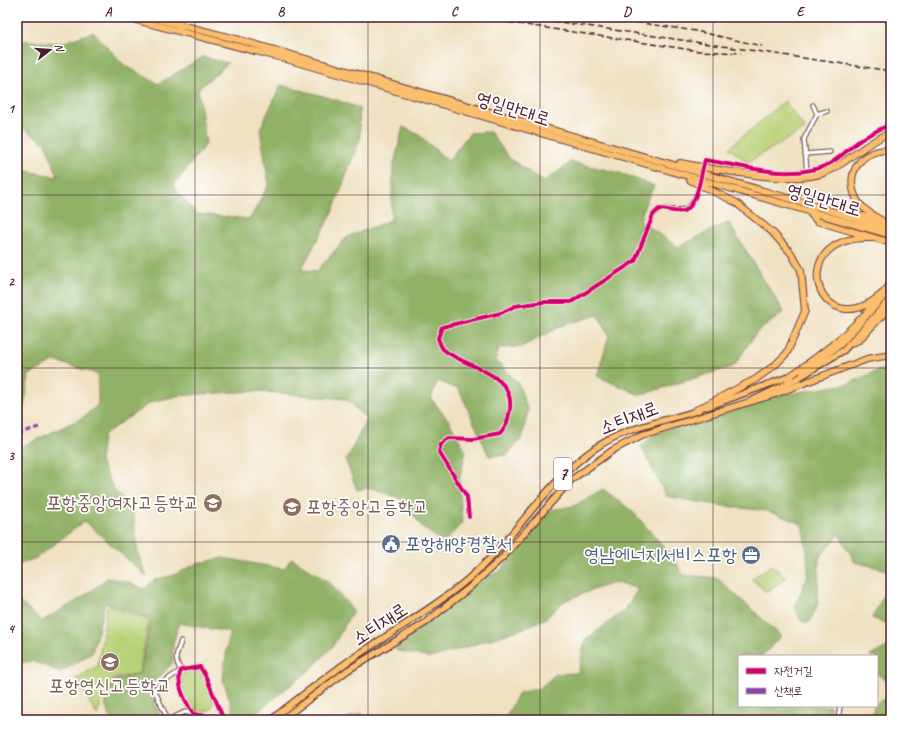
<svg xmlns="http://www.w3.org/2000/svg" width="908" height="737" font-family="Caveat,'Poor Story',sans-serif">
<rect width="100%" height="100%" fill="#fff"/>
<filter id="ink" filterUnits="userSpaceOnUse"><feTurbulence type="fractalNoise" baseFrequency=".025" numOctaves="2"/><feDisplacementMap in="SourceGraphic" scale="8" xChannelSelector="R" yChannelSelector="G"/><feConvolveMatrix kernelMatrix="1 2 1 2 8 2 1 2 1" color-interpolation-filters="sRGB"/></filter>
<filter id="wash" filterUnits="userSpaceOnUse"><feTurbulence type="fractalNoise" baseFrequency=".012" numOctaves="4" result="noise"/><feDisplacementMap in="SourceGraphic" scale="16" xChannelSelector="R" yChannelSelector="G"/><feGaussianBlur stdDeviation="0.9" result="paint"/><feColorMatrix in="noise" values="0 0 0 0 0 0 0 0 0 0 0 0 0 0 0 0 0 1.4 0 .05"/><feComposite in="paint" operator="in"/></filter>
<g filter="url(#wash)">
<rect width="100%" height="100%" fill="#efe1c1"/>
<path fill="#b7d075" stroke="#807850" d="M785 101 805 129 748 162 729 148Z
M772 565 786 578 766 592 752 579Z
M107 606 149 620 139 673 110 680 97 715 76 679 98 666Z
M194 669 201 674 214 701 211 709C204 713 200 713 193 709 187 696 169 672 194 669Z"/>
<path fill="#91b266" stroke="#6e6848" d="M93 32 124 65 158 84 203 57 228 63 198 89 206 144 173 186 196 214 250 219 269 184 260 129 281 85 327 97 359 108 360 139 332 213 301 270 317 271 347 237 391 220 393 169 403 127 419 135 448 161 470 133 490 132 510 159 544 182 571 162 620 173 654 186 645 204 640 221 678 247 728 222 784 312 756 333 734 366 640 395 597 376 609 336 598 315 566 324 521 347 499 348 496 360 518 383 528 411 522 438 507 455 489 456 459 389 437 381 431 399 449 421 466 452 459 480 462 523 444 542 424 529 400 498 368 488 357 490 346 461 367 419 346 399 256 391 201 394 177 396 151 402 103 435 100 462 114 489 133 512 138 554 147 577 85 521 36 558 17 565V449L82 418 98 405V374L55 361 29 375 24 408 17 409V169L58 177 46 144 17 124V40L62 43Z
M891 369V571L855 562 839 534 819 558 818 604 810 622 806 623 801 620 795 608 808 574 807 552 802 524 768 511 717 505 666 496 641 446 656 433 764 398 848 384 877 371Z
M603 489 633 512 672 556 683 575 717 578 781 636 762 656H739V706H830L829 720H461L483 716 506 717 519 693 540 688 556 674 578 673 585 640 625 610 638 589 617 582 598 588 564 601 546 618 524 628 448 653 429 658 395 650 471 582 499 572 551 510 574 506Z
M223 558 284 569 292 558 330 583 353 611 332 647 311 669 247 720H236L223 679 229 632 179 623 173 643 172 664 148 688 162 720H111L105 705 113 681 140 674 151 619 105 603 92 653 61 672 32 661 17 663 18 601 42 621C65 608 87 596 107 578L128 582 144 589 154 580 174 575 196 564Z
M891 581V625L872 618Z
M891 645V678L885 679 877 674V656H870Z
M891 697V720H871L874 706H877V702Z
M362 713 364 720H344L348 717Z"/>
</g>
<g filter="url(#ink)">
<g fill="none" stroke-linecap="round" stroke-linejoin="round">
<g stroke="#633c42" stroke-width="5.5">
<path id="street" d="M813 105 817 114
M805 154 830 152
M703 165 705 160C744 166 793 182 829 164 840 158 849 148 859 141 869 134 880 129 891 124
M807 172 804 139 817 114 827 111
M469 517 467 497 439 452 441 444 449 438 473 439 500 434C507 426 508 420 510 409 515 371 462 367 443 349 441 347 439 341 438 338L442 327 501 313 515 306 544 302H571L635 261 653 215 659 209C684 209 688 217 698 189
M181 641C178 653 172 657 181 670L154 689 168 720 185 712 193 714
M223 718 193 714C186 702 175 684 181 670L200 667 206 677 224 720
M838 720 840 706"/>
</g>
<g stroke="#633c42" stroke-width="8">
<path id="primary" d="M802 371 840 345 891 289
M707 407 791 376
M271 720C294 701 319 683 343 665 384 636 429 612 468 579 514 540 544 484 594 449 625 427 664 422 699 410
M281 720 348 670 425 623 469 588 503 557 571 480 613 450 642 435 749 402 795 380 844 350 891 298"/>
</g>
<g stroke="#633c42" stroke-width="8">
<path id="highway" d="M124 17 286 59 891 235
M149 17 240 40 795 200 891 229
M680 163C716 169 794 186 826 172 839 167 850 157 862 149 871 142 881 137 891 132
M690 180 735 202 772 232 791 253 801 270 805 311 787 353 775 365 756 379 694 411
M810 213 817 221 891 243
M858 215 891 224
M881 220C873 216 862 208 857 200 843 173 862 148 891 150
M872 238C780 234 819 352 884 292
M849 344 859 340 891 306
M787 378C827 351 862 323 891 283
M749 402 775 394 867 359 891 355"/>
</g>
<use href="#street" stroke="#fff" stroke-width="3.5"/>
<use href="#primary" stroke="#fabe6d" stroke-width="5.5"/>
<use href="#highway" stroke="#fabe6d" stroke-width="6"/>
<path stroke="#4a1f2b" stroke-width="1.5" stroke-dasharray="6 3" stroke-linecap="butt" d="M473 17 699 51 741 53
M526 17 891 71
M601 17 696 31 762 46"/>
<path stroke="#8e44ad" stroke-width="3" stroke-dasharray="6 3" stroke-linecap="butt" d="M17 434 39 427"/>
<g stroke="#fff" stroke-width="6">
<path id="cycleway" d="M469 517 467 497 439 452 441 444 449 438 473 439 500 434C507 426 508 420 510 409 515 371 462 367 443 349 441 347 439 341 438 338L442 327 501 313 515 306 544 302H571L635 261 653 215 659 209C666 209 678 213 684 211 698 206 701 172 705 160 744 166 793 182 829 164 840 158 849 148 859 141 869 134 880 129 891 124
M223 718 193 714C186 702 175 684 181 670L200 667 206 677 224 720"/>
</g>
<use href="#cycleway" stroke="#d6006c" stroke-width="4"/>
</g>
</g>
<path fill="none" stroke="#4a1f2b" stroke-width="1" stroke-opacity="0.55" d="M195 17V720M368 17V720M540 17V720M713 17V720M17 195H891M17 368H891M17 542H891"/>
<defs>
<g id="school-disc" transform="scale(1)"><circle r="9.5" fill="#8d6e63" stroke="#fff"/><path d="M0-5L7-2L0 1L-7-2ZM-4 1L0 2.5L4 1V4Q0 6-4 4Z" fill="#fff"/></g>
<g id="civic-disc" transform="scale(1)"><circle r="9.5" fill="#5c6f8a" stroke="#fff"/><path d="M-.6-6.5H3V-4.5H.6V-3L4-1V1h2V6H-6V1h2V-1L-.6-3ZM-1.2 2.5V6h2.4V2.5Z" fill="#fff"/></g>
<g id="office-disc" transform="scale(1)"><circle r="9.5" fill="#5c6f8a" stroke="#fff"/><path d="M-6-3h4V-5.5h4V-3h4V5H-6ZM-1-4.5V-3h2v-1.5ZM-6 0V1H6V0Z" fill="#fff"/></g>
</defs>
<g fill-rule="evenodd">
<use href="#school-disc" x="213" y="503"/>
<use href="#school-disc" x="292" y="507"/>
<use href="#civic-disc" x="391" y="544"/>
<use href="#office-disc" x="751" y="555"/>
<use href="#school-disc" x="110" y="662"/>
</g>
<g text-anchor="middle" dominant-baseline="central" stroke-width="3.5" stroke-linejoin="round" paint-order="stroke">
<rect fill="#fff" stroke="#80626b" stroke-width="1" x="554" y="458" width="18" height="32" rx="3"/>
<g font-size="18" font-weight="bold" fill="#4a1f2b">
<text x="563" y="474">7</text>
</g>
<g font-size="19" fill="#4a1f2b" stroke="#fff">
<text transform="translate(513 109) rotate(17)">영일만대로</text>
<text transform="translate(824 200) rotate(16)">영일만대로</text>
<text transform="translate(629 418) rotate(-21)">소티재로</text>
<text transform="translate(380 624) rotate(-33)">소티재로</text>
</g>
<g font-size="19" fill="#785e54" stroke="#fff" text-anchor="end">
<text x="199" y="503">포항중앙여자고등학교</text>
<text x="306" y="507" text-anchor="start">포항중앙고등학교</text>
<text x="110" y="686" text-anchor="middle">포항영신고등학교</text>
</g>
<g font-size="19" fill="#4e5e75" stroke="#fff" text-anchor="start">
<text x="405" y="544">포항해양경찰서</text>
<text x="737" y="555" text-anchor="end">영남에너지서비스포항</text>
</g>
</g>
<rect width="908" height="737" fill="none" stroke="#fff" stroke-width="44"/>
<rect x="738" y="655" width="140" height="52" fill="#ffffff" stroke="#b7a5aa"/>
<rect x="746" y="668" width="20" height="6" fill="#d6006c" stroke="#b7a5aa"/>
<text x="774" y="675" font-size="12" fill="#4a1f2b">자전거길</text>
<rect x="746" y="688" width="20" height="6" fill="#8e44ad" stroke="#b7a5aa"/>
<text x="774" y="695" font-size="12" fill="#4a1f2b">산책로</text>
<g transform="translate(50 50) rotate(73)" stroke="#ffffff" stroke-width="3" paint-order="stroke">
<path d="M0-3L7 15L0 10L-7 15Z" fill="#4a1f2b"/>
<text y="-6" font-size="11" font-weight="bold" text-anchor="middle" fill="#4a1f2b">N</text>
</g>
<rect x="22" y="22" width="864" height="693" fill="none" stroke="#4a1f2b" stroke-width="1.5"/>
<g font-size="13" text-anchor="middle" font-weight="bold" fill="#4a1f2b">
<text x="108" y="16">A</text>
<text x="281" y="16">B</text>
<text x="454" y="16">C</text>
<text x="627" y="16">D</text>
<text x="800" y="16">E</text>
<text x="11" y="113">1</text>
<text x="11" y="286">2</text>
<text x="11" y="460">3</text>
<text x="11" y="633">4</text>
</g>
</svg>
